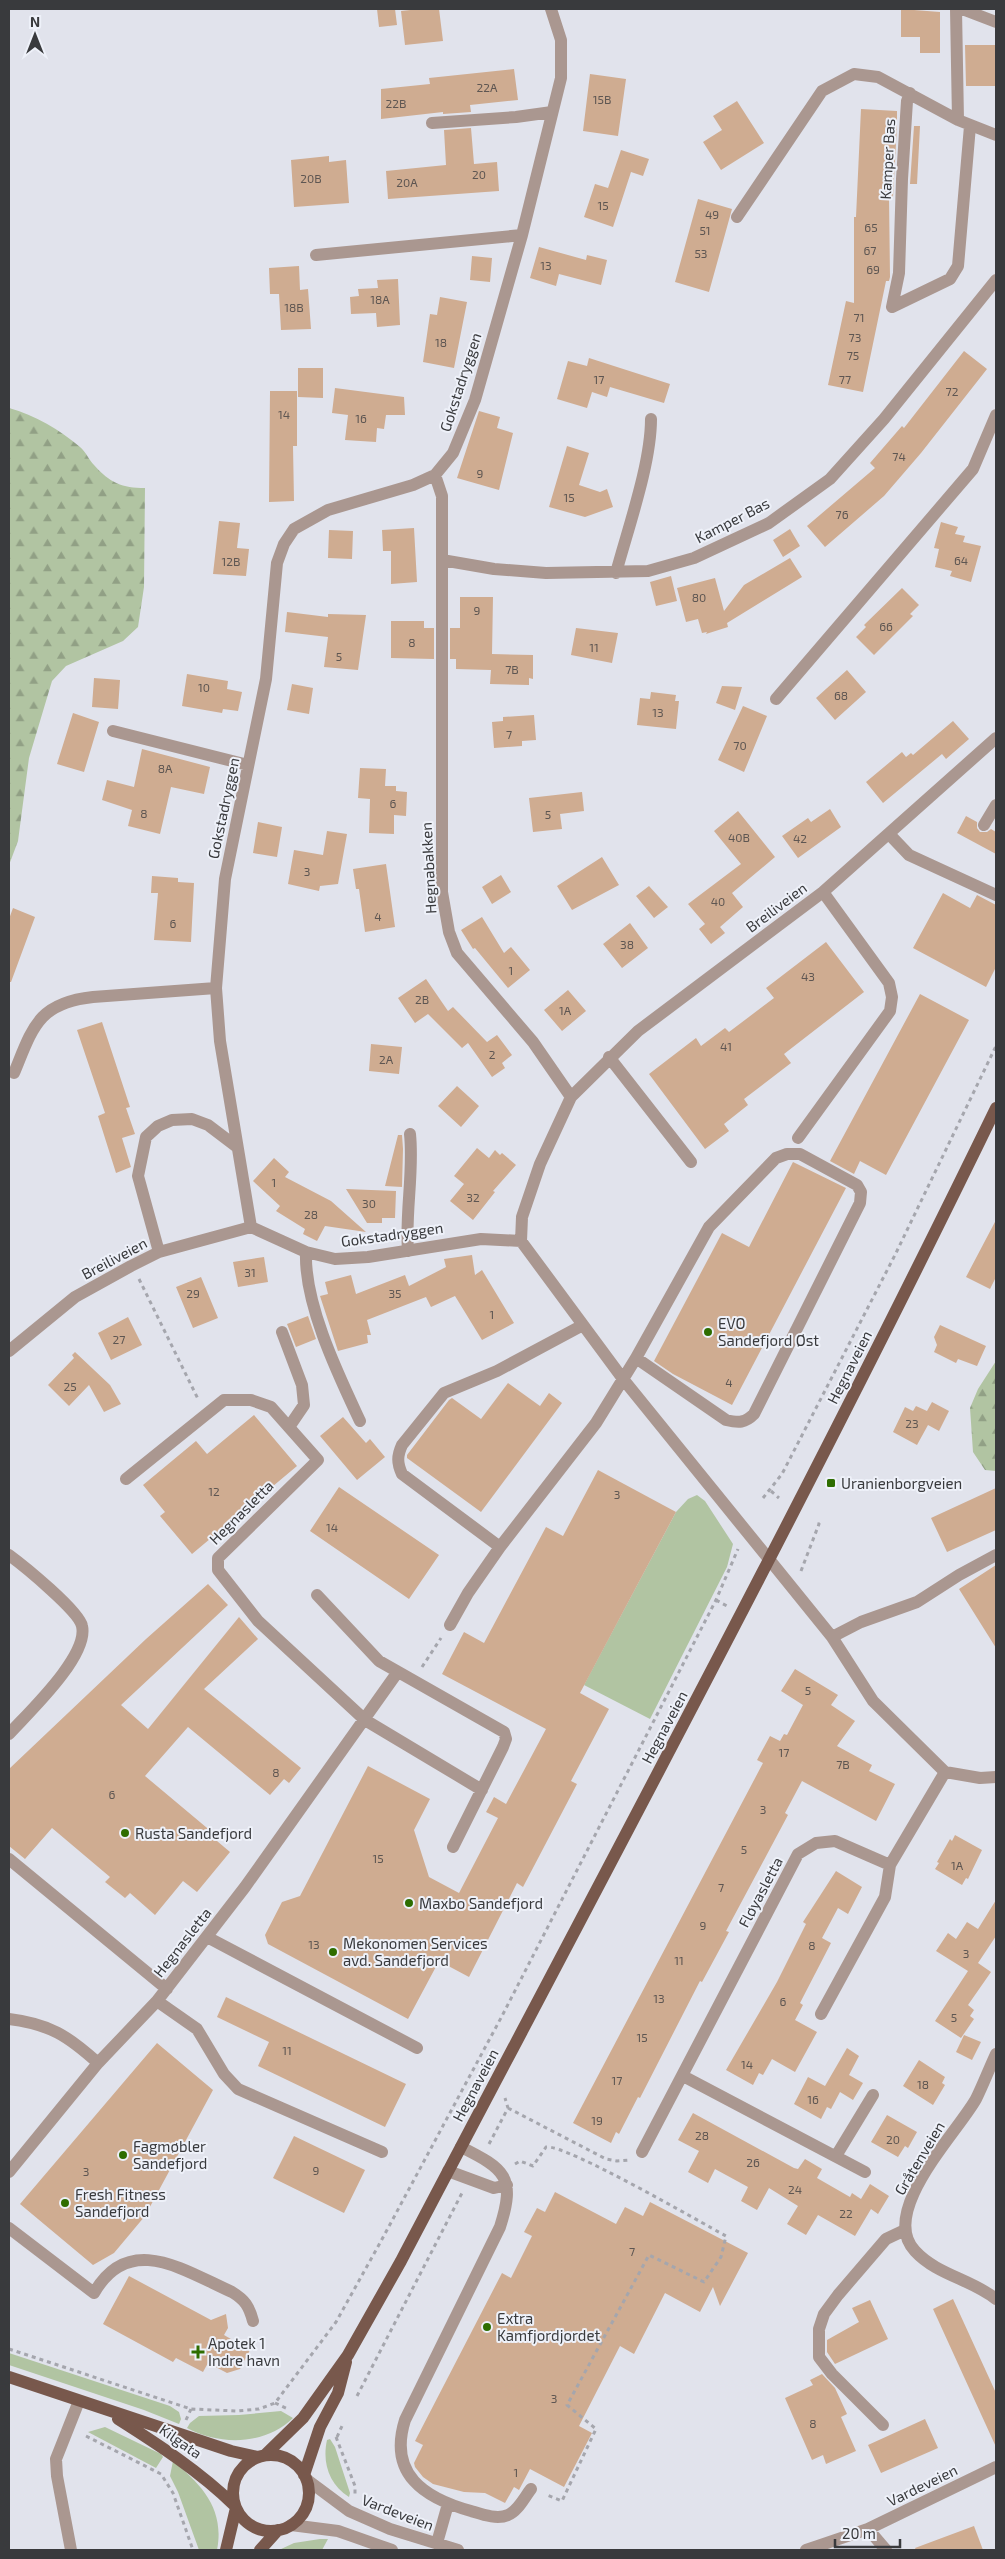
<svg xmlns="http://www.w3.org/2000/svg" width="1005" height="2559" font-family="'Exo 2',sans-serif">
<defs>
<pattern id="forest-firs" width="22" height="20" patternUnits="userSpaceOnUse" patternTransform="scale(1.25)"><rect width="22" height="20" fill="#b1c4a2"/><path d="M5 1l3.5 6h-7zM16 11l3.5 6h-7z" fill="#91a085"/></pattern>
</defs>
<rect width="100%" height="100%" fill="#e1e3ec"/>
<path fill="#b1c4a2" d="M697 1495 705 1501 733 1544 727 1567 650 1719 584 1685 676 1512 688 1499Z
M9 2353 170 2406 179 2412 181 2419 179 2424 144 2410 9 2365Z
M281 2411 293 2418C266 2445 220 2446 187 2428L190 2423 199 2416 239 2415Z
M105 2427 161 2454 163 2457 156 2468 88 2432Z
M330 2439 335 2447 350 2493 349 2497C329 2484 322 2463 327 2440Z
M173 2461C202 2485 225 2509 217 2550H199L178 2492 170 2476Z
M320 2539H328L322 2550H279L294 2543Z"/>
<path fill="url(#forest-firs)" d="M9 408C35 415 60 430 80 447 86 452 89 460 94 465 110 483 122 488 145 488L144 587 138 627 123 641 66 666 52 681 29 758 18 841 9 865Z
M996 1361V1471L985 1470 973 1452 970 1408 978 1389Z"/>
<path fill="#cfac91" d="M377 9H395L397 25 379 27Z
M420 9H439L443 41 405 45 401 11Z
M901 9 940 12V53H920V37H901Z
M965 45H996V86H966Z
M514 69 518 100 470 105 471 112 443 114V112L381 119V89L430 84 429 78Z
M590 74 626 79 618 136 583 131Z
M737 101 764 143 721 170 703 142 722 130 713 116Z
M861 109 897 111V125L893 197H889L890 277 889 281H886L863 392 828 385 846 301 854 303V217H856Z
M914 126H920L917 184H910Z
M471 128 474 164 497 162 499 191 388 199 386 171 446 165 444 130Z
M621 150 649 159 643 176 631 172 613 227 584 217 595 184 608 188Z
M329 156V162L346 160 349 203 294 207 291 160Z
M698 199 732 209 709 292 675 282Z
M539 247 586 260 587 255 607 260 601 285 559 274 556 286 530 278Z
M472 256 492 258 490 282 470 280Z
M299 266 300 290 308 289 311 329 281 330 279 294H270L269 268Z
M398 279 400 325 377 327 376 313 351 314 350 297 359 296 358 289 378 288 377 280Z
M440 297 467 302 454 368 423 362 430 314 437 315Z
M964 351 987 369 921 453 884 496 825 547 807 526 875 468 870 463 902 426 904 428Z
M589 358 670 384 664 403 610 387 607 397 592 392 587 408 557 399 568 361 587 366Z
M298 368H323V398L298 397Z
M335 388 404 397 405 415H386L384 429 377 428 376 442 345 440 348 415 332 413Z
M270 391H297V446H293L294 501 269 502Z
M479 411 500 417 497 428 513 433 499 490 457 478Z
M567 446 589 453 579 485 600 492 607 489 613 507 585 517 549 507Z
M219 521 240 523 237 548 249 549 246 576 213 574Z
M941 522 958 527 955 534 965 536 963 542 981 546 971 582 950 576 952 571 935 567 939 549 934 548Z
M414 528 417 582 391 584V551H383L382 530Z
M790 529 800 546 783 557 773 540Z
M329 530 353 531 352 559 328 558Z
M790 558 802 577 727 623 728 627 706 634 707 632 702 633 698 619 686 622 677 588 715 578 724 611 744 585Z
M671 576 677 601 656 606 650 582Z
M902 588 919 605 910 614 913 616 874 655 856 637 866 627 864 625Z
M460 597H493L492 654 533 655V679L529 678V685L490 684 491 670 456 669V659H450V628H460Z
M287 612 328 617V614L366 615 358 670 324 667 328 637 285 632Z
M391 621H424V628H434V659L391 658Z
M576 628 618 633 612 663 571 655Z
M847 670 866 692 835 720 816 698Z
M187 674 228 681 227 689 242 692 238 711 223 709 222 713 182 706Z
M94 678 120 680 118 709 92 707Z
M292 684 313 688 309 714 287 710Z
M722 686 742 687 735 710 716 703Z
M651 692 676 695 675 701H679L676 729 637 725 640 698 650 699Z
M743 706 767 716 744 772 718 760Z
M73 713 99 722 84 772 57 764Z
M534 715 536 740 522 741V746L494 748 492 722 503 721V717Z
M953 721 969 739 946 759 942 754 883 803 866 782 902 752 906 757 911 753 913 755Z
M142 749 210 767 204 794 171 787 160 834 128 826 132 810 102 800 107 780 134 787Z
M360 768 386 769 385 786H396V791L407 792 406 816 394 815V834L369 833 370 799 358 798Z
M582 792 584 811 560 814 562 829 533 832 529 798Z
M830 809 841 827 798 858 782 836 808 818 811 822Z
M738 811 775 857 732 893 743 907 720 927 725 933 711 944 699 929 705 924 688 904 741 864 714 831Z
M966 816 977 822V828L980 832H987L991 829 996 832V854L957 833Z
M258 822 282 827 277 857 253 853Z
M327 831 347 834 338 884 320 886 319 891 288 884 294 850 323 855Z
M602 857 619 885 572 910 557 886Z
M386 864 395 927 365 932 359 889H356L353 869Z
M501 875 511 892 492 904 482 887Z
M152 876 178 878V882L194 883 191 942 154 940 158 893H151Z
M649 886 668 907 654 918 636 896Z
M943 893 970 908 977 895 996 905V967L986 987 913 948Z
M13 908 35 917 11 982H9V919Z
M482 917 504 953 511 947 530 970 508 988 475 948 473 949 461 930Z
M630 923 648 948 622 968 603 944Z
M826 942 864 992 784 1054 791 1063 744 1099 748 1105 724 1124 729 1131 705 1149 649 1074 696 1038 701 1046 725 1028 729 1032 774 998 766 988Z
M426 979 448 1011 453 1007 487 1042 497 1035 512 1055 502 1063 505 1068 492 1077 468 1043 462 1048 428 1014 415 1023 398 998Z
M568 990 586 1011 562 1031 544 1010Z
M920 994 969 1020 886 1175 860 1161 854 1174 830 1161Z
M102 1022 130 1107 126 1108 135 1134 122 1138 131 1167 116 1173 98 1116 105 1113 77 1030Z
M371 1044 402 1047 399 1074 369 1071Z
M457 1086 479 1106 461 1127 438 1106Z
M398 1135H402L403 1149 402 1187 385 1186Z
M477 1148 489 1158 495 1150 500 1155 502 1153 516 1165 493 1191 495 1192 473 1220 450 1201 464 1184 454 1176Z
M274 1158 289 1172 285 1177 331 1201 366 1232 325 1226 317 1241 303 1234 305 1229 276 1211 280 1206 253 1181Z
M793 1162 846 1188 732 1405 673 1374 654 1361 722 1233 749 1247Z
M346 1189 396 1191 395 1218H382V1223H367Z
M996 1220V1277L990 1289 966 1277Z
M472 1255 475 1275 482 1270 514 1323 482 1340 455 1296 431 1307 426 1297 367 1320 371 1335H367L368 1343 338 1351 320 1296 328 1294 325 1282 351 1275 356 1294 405 1275 409 1286 446 1267 444 1259Z
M264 1257 268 1282 238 1287 233 1262Z
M201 1277 218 1318 193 1328 176 1287Z
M308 1316 316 1339 296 1347 287 1324Z
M128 1317 142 1345 111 1360 98 1333Z
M940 1325 986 1346 977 1366 958 1359 956 1363 934 1352 937 1345 934 1337Z
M75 1352 110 1385 121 1404 104 1412 89 1385 69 1406 48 1385 74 1358 72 1355Z
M508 1383 540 1406 549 1393 562 1403 481 1512 407 1458V1455L449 1400 452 1398 481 1419Z
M932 1402 949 1411 939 1431 928 1425 917 1445 893 1432 905 1407 913 1411 916 1406 927 1411Z
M254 1415 297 1466 192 1554 160 1516 165 1512 143 1485 196 1441 207 1454Z
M343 1417 366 1443 370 1439 385 1457 357 1480 320 1436Z
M598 1470 676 1512 580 1693 609 1709 571 1781 577 1784 523 1887 517 1883 469 1977 439 1961 408 2019 268 1944 265 1935 282 1902 300 1896 368 1766 430 1799 414 1830 429 1877 459 1893 498 1818 486 1812 494 1797 506 1804 546 1729 442 1674 464 1632 484 1643 546 1527 563 1536Z
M339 1487 439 1555 409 1599 310 1531Z
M996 1488V1530L947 1552 931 1518Z
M996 1565V1648L959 1589Z
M208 1584 228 1605 121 1705 148 1729 239 1617 258 1639 204 1689 301 1768 289 1783 284 1779 270 1795 188 1727 145 1776 219 1838 217 1841 230 1852 197 1892 183 1881 155 1915 130 1893 125 1898 105 1882 110 1877 52 1828 25 1859 9 1846V1769L146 1639Z
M795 1669 838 1695 831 1705 855 1721 837 1746 872 1765 869 1771 895 1784 876 1821 802 1781 785 1813 788 1815 726 1931 729 1932 702 1982 700 1981 640 2098 638 2097 619 2134 616 2132 611 2143 573 2123 763 1763 757 1760 770 1736 780 1741 784 1734 787 1735 803 1705 781 1691Z
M955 1835 982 1850 968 1879 966 1878 962 1885 935 1869 939 1863 937 1862 950 1839 952 1841Z
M836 1871 862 1887 848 1914 838 1908 822 1938 831 1943 800 2003 803 2005 795 2020 817 2032 795 2072 772 2059 763 2075 759 2073 753 2085 726 2070 777 1982 806 1924 803 1922Z
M996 1900V1936L978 1963 991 1972 968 2005 974 2010 970 2016 974 2019 961 2038 935 2021 968 1971 936 1951 948 1933 956 1939 967 1922 978 1929Z
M226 1997 406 2084 385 2127 258 2066 269 2042 217 2017Z
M964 2035 981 2042 972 2060 956 2052Z
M157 2043 213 2090 145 2216 114 2253 93 2265 20 2204Z
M847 2048 859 2056 849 2075 863 2083 853 2100 840 2092 831 2109 827 2107 821 2119 794 2104 808 2077 825 2086Z
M919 2060 945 2077 942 2083 945 2085 933 2105 903 2086Z
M693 2113 794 2168 798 2169 805 2159 822 2169 817 2178 850 2197 852 2193 861 2199 870 2184 889 2196 878 2214 871 2209 855 2236 818 2215 806 2235 787 2224 798 2206 769 2188 757 2210 741 2201 748 2187 715 2169 708 2183 688 2172 699 2151 678 2140Z
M887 2115 917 2132 908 2148 905 2146 898 2157 871 2142Z
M294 2136 365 2170 344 2213 273 2178Z
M555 2192 616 2224 625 2207 643 2216 650 2202 748 2253 720 2306 713 2287 700 2312 665 2293 634 2354 620 2346 579 2426 592 2433 564 2487 530 2469 519 2490 514 2487 505 2503 485 2493 464 2492 433 2484 423 2477 415 2467 414 2463 423 2445 415 2441 502 2273 511 2278 532 2236 524 2232 537 2208 545 2212Z
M129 2276 211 2320 226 2314 228 2328 224 2335 250 2350 240 2369 227 2373 208 2363 203 2372 176 2358 173 2362 103 2324Z
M953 2299 996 2393V2447L933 2309Z
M870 2300 888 2339 835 2364 827 2352V2340L859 2322 852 2308Z
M822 2374 835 2388 847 2414 841 2417 856 2451 826 2464 823 2455 812 2460 785 2398 813 2385 810 2380Z
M925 2419 938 2448 881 2473 868 2445Z
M974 2526 983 2550H916L915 2548Z"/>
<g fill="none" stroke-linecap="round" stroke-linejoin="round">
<path stroke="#a5a6ad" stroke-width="3" stroke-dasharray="4 4" stroke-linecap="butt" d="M139 1279 198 1399
M771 1491 779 1498
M763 1498 782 1474 895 1255 996 1046
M801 1571 819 1524 814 1523
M716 1600 727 1606
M422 1667 441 1638
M508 2108 606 2159 617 2161 629 2160
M489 2144 508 2108 505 2098
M515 2164 520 2161 533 2166 546 2147C566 2144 700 2222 726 2236L721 2257 704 2282 649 2255 567 2405 596 2429 562 2501 547 2495
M9 2349 191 2409 237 2411 259 2409 275 2403 336 2322 380 2243 502 2016 716 1600 738 1549
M357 2396 462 2193
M275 2403 288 2409
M186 2420 191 2409
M86 2436 161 2474 173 2493 193 2550
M336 2437 355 2486V2494
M337 2437 342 2426"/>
<path stroke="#aa9790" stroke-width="12" d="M956 9 958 120
M962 9 996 22
M432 123 516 117 552 112
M737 217 822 91 854 74 878 77 958 120 996 135
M316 255 522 235
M892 307 950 279 958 266 970 126
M892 307 899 273 902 179 907 101 910 93
M435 475 442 496V892L449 932 457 953 533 1042 571 1097
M442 560 494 569 546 573 648 571 694 558 769 523 830 479 884 419 996 280
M616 573C628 528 651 464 651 419
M776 699 973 469 996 415
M113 731 248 765
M984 825 996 805
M889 834 909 855 996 895
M609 1057 691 1162
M14 1073C33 1027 38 1003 93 997L216 988
M798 1138 890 1011 892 997 889 983 823 892
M521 1241 481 1239 368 1257 335 1259 306 1252 251 1227 220 1041 216 988 225 879 266 679 277 563 284 544 294 529 328 510 413 485 435 475 453 453 475 400 522 235 561 78V40L551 9
M521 1241 623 1379 832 1637 873 1701 945 1772 980 1778 996 1777
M521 1241 522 1217 540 1164 571 1097 638 1031 823 892 996 738
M408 1251C405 1212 414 1173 410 1134
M159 1252 138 1176 146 1137 158 1126 172 1120 192 1119 208 1125 237 1147
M306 1252C304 1304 338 1374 360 1421
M282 1332 302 1385 304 1405 289 1427
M9 1351 75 1297 131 1266 159 1252 251 1227
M126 1479 224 1400H251L271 1407 318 1460 218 1558V1570L258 1621 365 1720 482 1790
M500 1547 402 1474C397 1463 397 1456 402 1445L444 1393 497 1371 583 1325
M9 1555C24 1566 79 1611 82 1626 89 1656 28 1713 9 1734
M317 1595 379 1661 504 1732 506 1739 503 1747 453 1847
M450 1625 468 1593 500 1547 596 1423 636 1358 709 1227 776 1158 787 1154H800L857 1185 861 1192 860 1203 754 1414C745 1423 739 1423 726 1420L636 1358
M832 1637 861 1622 917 1602 959 1575 996 1555
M9 1859 167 1989
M207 1937 417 2048
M157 2001 197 2029 224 2074 238 2089 382 2152
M821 2014 885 1897 890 1865
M9 2019C50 2024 68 2036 98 2063
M996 2054C989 2069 983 2085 976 2099 957 2133 878 2212 915 2251 937 2275 971 2279 996 2299
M683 2076 865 2172
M461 2147C505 2169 516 2177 500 2227L405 2420C388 2474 424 2498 471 2511 481 2514 497 2520 508 2515 518 2511 524 2498 531 2489
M642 2152 798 1854 816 1843 835 1841 890 1865 945 1772
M836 2156 873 2095
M448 2171 494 2188 507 2185
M9 2172 98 2063 157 2001 245 1887 397 1673
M9 2228 94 2293C129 2232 183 2270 232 2292 245 2300 249 2306 253 2321
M883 2425 832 2374 819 2357V2329L824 2314 838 2295 886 2239 905 2230
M306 2479 349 2511 390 2529 458 2550
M291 2525 338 2531 392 2550
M868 2529 886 2550
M437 2543 448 2504
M71 2550 57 2476 56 2459 79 2401
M806 2550 868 2529 996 2467"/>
<path stroke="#78584c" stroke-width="12" d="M9 2377 231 2451 258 2457
M118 2419C159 2445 199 2471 234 2505
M233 2493a38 38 0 1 1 76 0a38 38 0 1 1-76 0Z
M265 2455 303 2418 348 2355 401 2261C602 1878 807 1497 996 1108
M304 2475 320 2427 338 2393 346 2362
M226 2550 236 2508
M260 2550 278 2530"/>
</g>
<g fill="#2e6d00" stroke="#eef1f9" stroke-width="2">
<circle cx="708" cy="1332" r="5"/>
<rect x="826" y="1478" width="10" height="10" rx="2.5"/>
<circle cx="125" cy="1833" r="5"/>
<circle cx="409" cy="1903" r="5"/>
<circle cx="333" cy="1952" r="5"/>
<circle cx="123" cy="2155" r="5"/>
<circle cx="65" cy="2203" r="5"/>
<circle cx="487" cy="2327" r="5"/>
<path d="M195.5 2344.5h5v5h5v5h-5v5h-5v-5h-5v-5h5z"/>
</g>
<g text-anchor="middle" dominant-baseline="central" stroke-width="4" stroke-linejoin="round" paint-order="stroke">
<g font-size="12" fill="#5e5652">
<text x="487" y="87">22A</text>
<text x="602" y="99">15B</text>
<text x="396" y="103">22B</text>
<text x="479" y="174">20</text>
<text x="311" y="178">20B</text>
<text x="407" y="182">20A</text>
<text x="603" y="205">15</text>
<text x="712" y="214">49</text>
<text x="871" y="227">65</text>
<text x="705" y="230">51</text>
<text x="870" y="250">67</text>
<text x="701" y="253">53</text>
<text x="546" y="265">13</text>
<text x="873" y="269">69</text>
<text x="380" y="299">18A</text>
<text x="294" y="307">18B</text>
<text x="859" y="317">71</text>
<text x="855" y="337">73</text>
<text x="441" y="342">18</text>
<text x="853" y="355">75</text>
<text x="599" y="379">17</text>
<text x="845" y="379">77</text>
<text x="952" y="391">72</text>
<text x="284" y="414">14</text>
<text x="361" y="418">16</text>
<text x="899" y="456">74</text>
<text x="480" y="473">9</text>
<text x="569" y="497">15</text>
<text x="842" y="514">76</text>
<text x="961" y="560">64</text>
<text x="231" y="561">12B</text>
<text x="699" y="597">80</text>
<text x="477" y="610">9</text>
<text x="886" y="626">66</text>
<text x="412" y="642">8</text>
<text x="594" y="647">11</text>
<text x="339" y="656">5</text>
<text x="512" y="669">7B</text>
<text x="204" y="687">10</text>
<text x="841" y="695">68</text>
<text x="658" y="712">13</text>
<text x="509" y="734">7</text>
<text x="740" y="745">70</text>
<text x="165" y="768">8A</text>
<text x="393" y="803">6</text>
<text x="144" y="813">8</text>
<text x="548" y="814">5</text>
<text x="739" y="837">40B</text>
<text x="800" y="838">42</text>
<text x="307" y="871">3</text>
<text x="718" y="901">40</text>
<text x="378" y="916">4</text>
<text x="173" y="923">6</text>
<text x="627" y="944">38</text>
<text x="511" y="970">1</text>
<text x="808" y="976">43</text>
<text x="422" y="999">2B</text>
<text x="565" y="1010">1A</text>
<text x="726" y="1046">41</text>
<text x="492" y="1054">2</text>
<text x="386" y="1059">2A</text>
<text x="274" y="1182">1</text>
<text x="473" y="1197">32</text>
<text x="369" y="1203">30</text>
<text x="311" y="1214">28</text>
<text x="250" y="1272">31</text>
<text x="193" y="1293">29</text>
<text x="395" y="1293">35</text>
<text x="492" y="1314">1</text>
<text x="119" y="1339">27</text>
<text x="729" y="1382">4</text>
<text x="70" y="1386">25</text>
<text x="912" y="1423">23</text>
<text x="214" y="1491">12</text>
<text x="617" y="1494">3</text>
<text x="332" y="1527">14</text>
<text x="808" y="1690">5</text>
<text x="784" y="1752">17</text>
<text x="843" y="1764">7B</text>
<text x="276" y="1772">8</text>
<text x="112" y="1794">6</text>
<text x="763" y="1809">3</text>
<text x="744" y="1849">5</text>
<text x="378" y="1858">15</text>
<text x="957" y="1865">1A</text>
<text x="721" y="1887">7</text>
<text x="703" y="1925">9</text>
<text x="314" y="1944">13</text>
<text x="812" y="1945">8</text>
<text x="966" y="1953">3</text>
<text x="679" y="1960">11</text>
<text x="659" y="1998">13</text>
<text x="783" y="2001">6</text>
<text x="954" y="2017">5</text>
<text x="642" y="2037">15</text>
<text x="287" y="2050">11</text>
<text x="747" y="2064">14</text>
<text x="617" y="2080">17</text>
<text x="923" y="2084">18</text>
<text x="813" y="2099">16</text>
<text x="597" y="2120">19</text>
<text x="702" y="2135">28</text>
<text x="893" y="2139">20</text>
<text x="753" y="2162">26</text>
<text x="316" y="2170">9</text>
<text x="86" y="2171">3</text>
<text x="795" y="2189">24</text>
<text x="846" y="2213">22</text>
<text x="632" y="2251">7</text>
<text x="554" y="2398">3</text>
<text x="813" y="2423">8</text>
<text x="516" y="2472">1</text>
</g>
<g font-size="15" fill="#393a3d" stroke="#eef1f9">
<text transform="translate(887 159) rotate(-87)">Kamper Bas</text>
<text transform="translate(460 382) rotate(-72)">Gokstadryggen</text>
<text transform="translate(732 520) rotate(-27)">Kamper Bas</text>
<text transform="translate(223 808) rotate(-78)">Gokstadryggen</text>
<text transform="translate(428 868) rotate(-93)">Hegnabakken</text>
<text transform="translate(776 907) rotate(-37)">Breiliveien</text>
<text transform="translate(392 1234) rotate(-8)">Gokstadryggen</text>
<text transform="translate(114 1258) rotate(-28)">Breiliveien</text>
<text transform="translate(849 1367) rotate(-63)">Hegnaveien</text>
<text transform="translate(241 1512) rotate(-45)">Hegnasletta</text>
<text transform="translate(664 1727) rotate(-62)">Hegnaveien</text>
<text transform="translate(760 1892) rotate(-62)">Fløyasletta</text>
<text transform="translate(182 1942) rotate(-52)">Hegnasletta</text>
<text transform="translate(475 2085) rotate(-62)">Hegnaveien</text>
<text transform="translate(919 2158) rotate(-59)">Gråtenveien</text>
<text transform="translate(181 2441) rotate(35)">Kilgata</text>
<text transform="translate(922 2485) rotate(-26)">Vardeveien</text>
<text transform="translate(398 2512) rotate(21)">Vardeveien</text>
</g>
<g font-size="15" fill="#393a3d" stroke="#eef1f9" text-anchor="start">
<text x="718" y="1323">EVO<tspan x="718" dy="17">Sandefjord Øst</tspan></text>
<text x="841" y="1483">Uranienborgveien</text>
<text x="135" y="1833">Rusta Sandefjord</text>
<text x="419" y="1903">Maxbo Sandefjord</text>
<text x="343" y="1943">Mekonomen Services<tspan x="343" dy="17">avd. Sandefjord</tspan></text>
<text x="133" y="2146">Fagmøbler<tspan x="133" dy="17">Sandefjord</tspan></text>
<text x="75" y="2194">Fresh Fitness<tspan x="75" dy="17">Sandefjord</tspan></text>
<text x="497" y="2318">Extra<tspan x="497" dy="17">Kamfjordjordet</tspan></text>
<text x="208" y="2343">Apotek 1<tspan x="208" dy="17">Indre havn</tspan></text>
</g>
</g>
<rect width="1005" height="2559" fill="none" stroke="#393a3d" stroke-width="20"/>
<g transform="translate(35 35)" stroke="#eef1f9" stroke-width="4" paint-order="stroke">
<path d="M0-4L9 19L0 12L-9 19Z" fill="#393a3d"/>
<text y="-8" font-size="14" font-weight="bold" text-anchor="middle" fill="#393a3d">N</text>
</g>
<path d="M835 2539v8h65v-8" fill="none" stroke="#393a3d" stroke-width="2.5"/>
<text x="842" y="2539" font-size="15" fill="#393a3d" stroke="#eef1f9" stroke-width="4" paint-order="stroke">20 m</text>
</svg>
